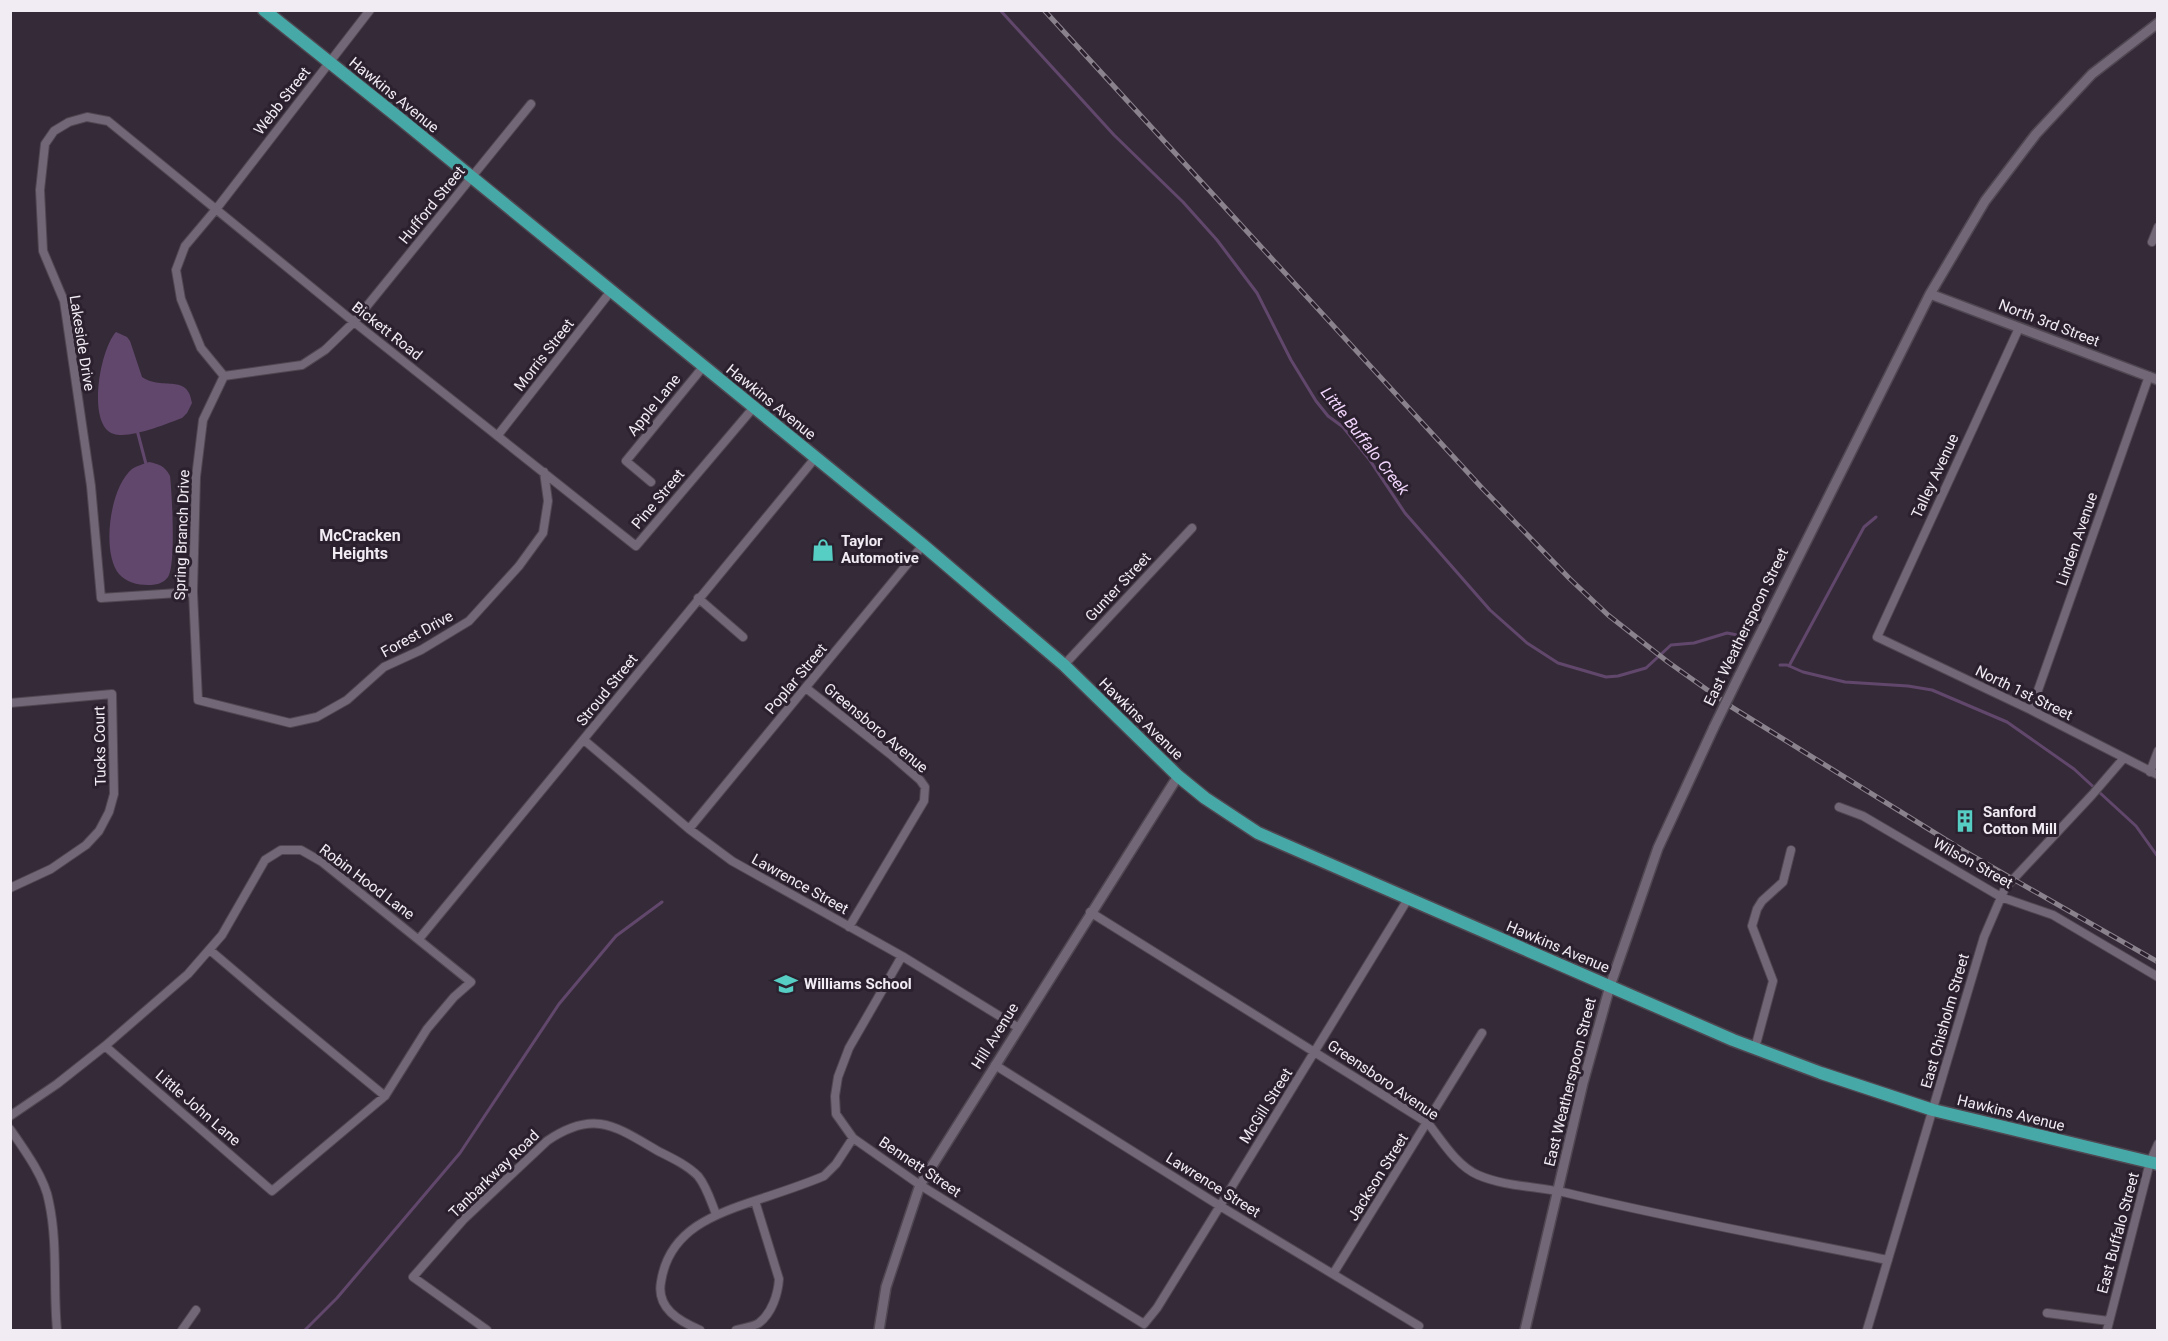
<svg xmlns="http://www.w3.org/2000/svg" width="2168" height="1341" font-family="Roboto,sans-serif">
<rect width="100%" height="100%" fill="#352b38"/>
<path fill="#62476c" d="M116 332 127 337 130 341 142 377C163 391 188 373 192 403L187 413 182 418C166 424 130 439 114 434 86 426 100 349 116 332Z
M149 462C159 464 165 466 170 476 172 492 176 566 168 577 163 584 155 585 148 585 137 585 126 582 119 574 101 552 110 487 132 469 136 466 144 464 149 462Z"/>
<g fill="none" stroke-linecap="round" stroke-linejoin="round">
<path stroke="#62476c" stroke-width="3" d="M1000 10 1114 135 1183 202 1217 240 1257 293 1291 360 1316 401 1328 416 1343 427 1369 459 1405 513 1490 610 1527 643 1558 663 1606 677 1618 676 1646 668 1671 645 1694 643 1727 633 1743 636
M137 430 146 464
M1780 665H1787L1803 672 1845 682 1908 686 1932 690 2007 722 2074 769 2136 826 2158 857
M1789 666 1864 527 1876 517
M305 1330 337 1298 460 1153 559 1004 616 936 662 902"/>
<g stroke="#4f4752" stroke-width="10">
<path id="minor" d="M2152 242 2158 227
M2019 328 1877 637 2031 710 2158 775
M224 376 203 420 196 477 193 592 198 700 290 723 317 717 347 700 384 667 421 650 469 621 519 566 543 533 548 501 544 472
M224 376 201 348 181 299 176 270 185 246 217 208 370 10
M224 376 302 365 325 350 354 322 531 104
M498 435 611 291
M651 482 626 461 703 367
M193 592 101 598 91 486 64 301 43 251 40 190 45 144 54 131 69 122 87 117 108 121 354 322 636 546 754 407
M698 598 743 637
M1064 665 1192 528
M806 688 890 754 920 780 925 787 924 801 849 927
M10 703 112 694 114 794 109 812 99 831 86 845 51 869 10 888
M2031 710 2149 376
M584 740 689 829 732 861 902 956 1019 1028
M2150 772 2158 751
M1839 807 1863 816 2001 897 2053 915 2158 977
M689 829 923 545
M1090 912 1428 1123C1442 1141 1457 1166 1478 1175 1506 1187 1537 1186 1567 1193 1673 1219 1780 1238 1888 1260
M419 939 816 457
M211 951 272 1003 385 1096
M902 956 849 1048 838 1077 835 1096 836 1114 853 1138 920 1185 1144 1324 1157 1308 1220 1206 1408 899
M1755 1048 1773 981 1752 926 1757 909 1762 901 1783 882 1791 850
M995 1065 1220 1206 1419 1326
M10 1116 57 1084 105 1046 188 974 222 935 265 860 281 850H301L322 862 471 982 454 997 427 1029 385 1096 272 1191 105 1046
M10 1129C24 1149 45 1178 49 1202 58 1244 53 1288 57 1330
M1333 1274 1482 1033
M2047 1313 2109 1321
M182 1330 196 1310
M487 1330 413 1277 464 1219 547 1141C594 1109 615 1126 658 1151 672 1158 687 1165 698 1176 707 1187 711 1202 716 1214
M700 1330C679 1321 656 1308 661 1282 669 1229 715 1214 760 1199 781 1192 803 1185 824 1176L836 1164 853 1138
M736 1330C743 1328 753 1327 759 1323 772 1313 778 1294 779 1279L755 1201
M1867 1330 1984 937 2005 888 2092 795 2123 759
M2107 1330 2150 1162 2158 1144"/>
</g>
<g stroke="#4f4752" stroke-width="12">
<path id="tertiary" d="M1930 294 2158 380
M1739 676 1930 294 1985 201 2036 134 2092 74 2158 23
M879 1330 886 1287 920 1185 1178 776
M1525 1330 1583 1083 1610 986 1658 848 1714 727"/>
</g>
<g stroke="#4f4752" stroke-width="15">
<path id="primary" d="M264 10 398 117 923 545 1064 665 1178 776 1205 798 1258 833 1733 1040 1821 1073 1933 1110 2158 1164"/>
</g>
<use href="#minor" stroke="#726776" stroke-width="8"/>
<use href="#tertiary" stroke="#726776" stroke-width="9"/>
<use href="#primary" stroke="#47a9a7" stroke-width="12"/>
<g stroke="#8a828d" stroke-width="5">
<path id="rail" d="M1044 10 1482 488 1570 579 1608 615 1668 662 1730 706 1964 851 2158 962"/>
</g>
<use href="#rail" stroke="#2b212e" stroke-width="3" stroke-dasharray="9" stroke-linecap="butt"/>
<g stroke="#4f4752" stroke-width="12" stroke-linecap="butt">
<path id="tertiary-bridge" d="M1714 727 1739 676"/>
</g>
<use href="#tertiary-bridge" stroke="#726776" stroke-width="9"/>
</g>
<defs>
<g id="shop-bare" transform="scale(1.8)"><path d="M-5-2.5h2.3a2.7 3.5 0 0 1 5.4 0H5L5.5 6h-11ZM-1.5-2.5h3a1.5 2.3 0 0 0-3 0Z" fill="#56cec3" stroke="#2b212e" stroke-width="2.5" paint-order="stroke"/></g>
<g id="building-bare" transform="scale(1.8)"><path d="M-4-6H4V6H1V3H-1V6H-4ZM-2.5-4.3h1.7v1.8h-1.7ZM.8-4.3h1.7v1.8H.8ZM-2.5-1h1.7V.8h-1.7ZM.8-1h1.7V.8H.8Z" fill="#56cec3" stroke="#2b212e" stroke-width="2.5" paint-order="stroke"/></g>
<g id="school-bare" transform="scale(1.8)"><path d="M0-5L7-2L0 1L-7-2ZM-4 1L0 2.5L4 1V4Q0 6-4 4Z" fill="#56cec3" stroke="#2b212e" stroke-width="2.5" paint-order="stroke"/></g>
</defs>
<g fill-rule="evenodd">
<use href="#shop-bare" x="823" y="550"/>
<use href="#building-bare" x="1965" y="821"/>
<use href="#school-bare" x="786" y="984"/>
</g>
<g text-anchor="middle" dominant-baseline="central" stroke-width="6" stroke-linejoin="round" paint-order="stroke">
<g font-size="15" fill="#f1ebf4" stroke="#2b212e">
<text transform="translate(394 95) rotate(39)">Hawkins Avenue</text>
<text transform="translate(282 101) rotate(-52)">Webb Street</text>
<text transform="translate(432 205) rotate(-51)">Hufford Street</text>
<text transform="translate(2049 323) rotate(21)">North 3rd Street</text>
<text transform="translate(387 331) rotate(38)">Bickett Road</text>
<text transform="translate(82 343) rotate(81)">Lakeside Drive</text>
<text transform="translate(544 355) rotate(-52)">Morris Street</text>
<text transform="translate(771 402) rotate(39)">Hawkins Avenue</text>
<text transform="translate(654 405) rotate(-51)">Apple Lane</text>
<text transform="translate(1935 476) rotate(-65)">Talley Avenue</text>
<text transform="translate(658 499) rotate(-50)">Pine Street</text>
<text transform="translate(182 535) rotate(-88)">Spring Branch Drive</text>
<text transform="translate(2077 539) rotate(-71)">Linden Avenue</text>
<text transform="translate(1118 587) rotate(-47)">Gunter Street</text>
<text transform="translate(1746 627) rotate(-64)">East Weatherspoon Street</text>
<text transform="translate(417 634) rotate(-29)">Forest Drive</text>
<text transform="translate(796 679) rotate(-50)">Poplar Street</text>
<text transform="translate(607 690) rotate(-51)">Stroud Street</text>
<text transform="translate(2024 693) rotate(26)">North 1st Street</text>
<text transform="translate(1141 719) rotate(44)">Hawkins Avenue</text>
<text transform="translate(876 728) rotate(40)">Greensboro Avenue</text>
<text transform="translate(100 746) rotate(-91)">Tucks Court</text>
<text transform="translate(1973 863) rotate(29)">Wilson Street</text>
<text transform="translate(367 882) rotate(37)">Robin Hood Lane</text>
<text transform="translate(800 884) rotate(29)">Lawrence Street</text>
<text transform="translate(1558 947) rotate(23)">Hawkins Avenue</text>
<text transform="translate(1945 1021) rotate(-74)">East Chisholm Street</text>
<text transform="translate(995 1036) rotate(-58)">Hill Avenue</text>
<text transform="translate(1383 1080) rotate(34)">Greensboro Avenue</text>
<text transform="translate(1570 1082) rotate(-76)">East Weatherspoon Street</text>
<text transform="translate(1266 1106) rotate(-58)">McGill Street</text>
<text transform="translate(198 1108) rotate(41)">Little John Lane</text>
<text transform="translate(2011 1113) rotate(14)">Hawkins Avenue</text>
<text transform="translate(920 1167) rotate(34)">Bennett Street</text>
<text transform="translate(494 1174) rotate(-44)">Tanbarkway Road</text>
<text transform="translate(1378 1177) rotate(-58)">Jackson Street</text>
<text transform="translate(1213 1185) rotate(32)">Lawrence Street</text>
<text transform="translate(2118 1233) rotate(-75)">East Buffalo Street</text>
</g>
<g font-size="15" font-weight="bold" fill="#f1ebf4" stroke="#2b212e" text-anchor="start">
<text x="841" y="541">Taylor<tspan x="841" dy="17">Automotive</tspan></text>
<text x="1983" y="812">Sanford<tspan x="1983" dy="17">Cotton Mill</tspan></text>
<text x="804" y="984">Williams School</text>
</g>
<g font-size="16" font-style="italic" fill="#f3d7fe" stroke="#2b212e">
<text transform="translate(1365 441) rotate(52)">Little Buffalo Creek</text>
</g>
<g font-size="16" font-weight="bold" fill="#f1ebf4" stroke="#2b212e">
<text x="360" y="535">McCracken<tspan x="360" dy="18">Heights</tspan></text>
</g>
</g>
<rect width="2168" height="1341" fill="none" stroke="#f1ebf4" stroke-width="24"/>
</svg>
